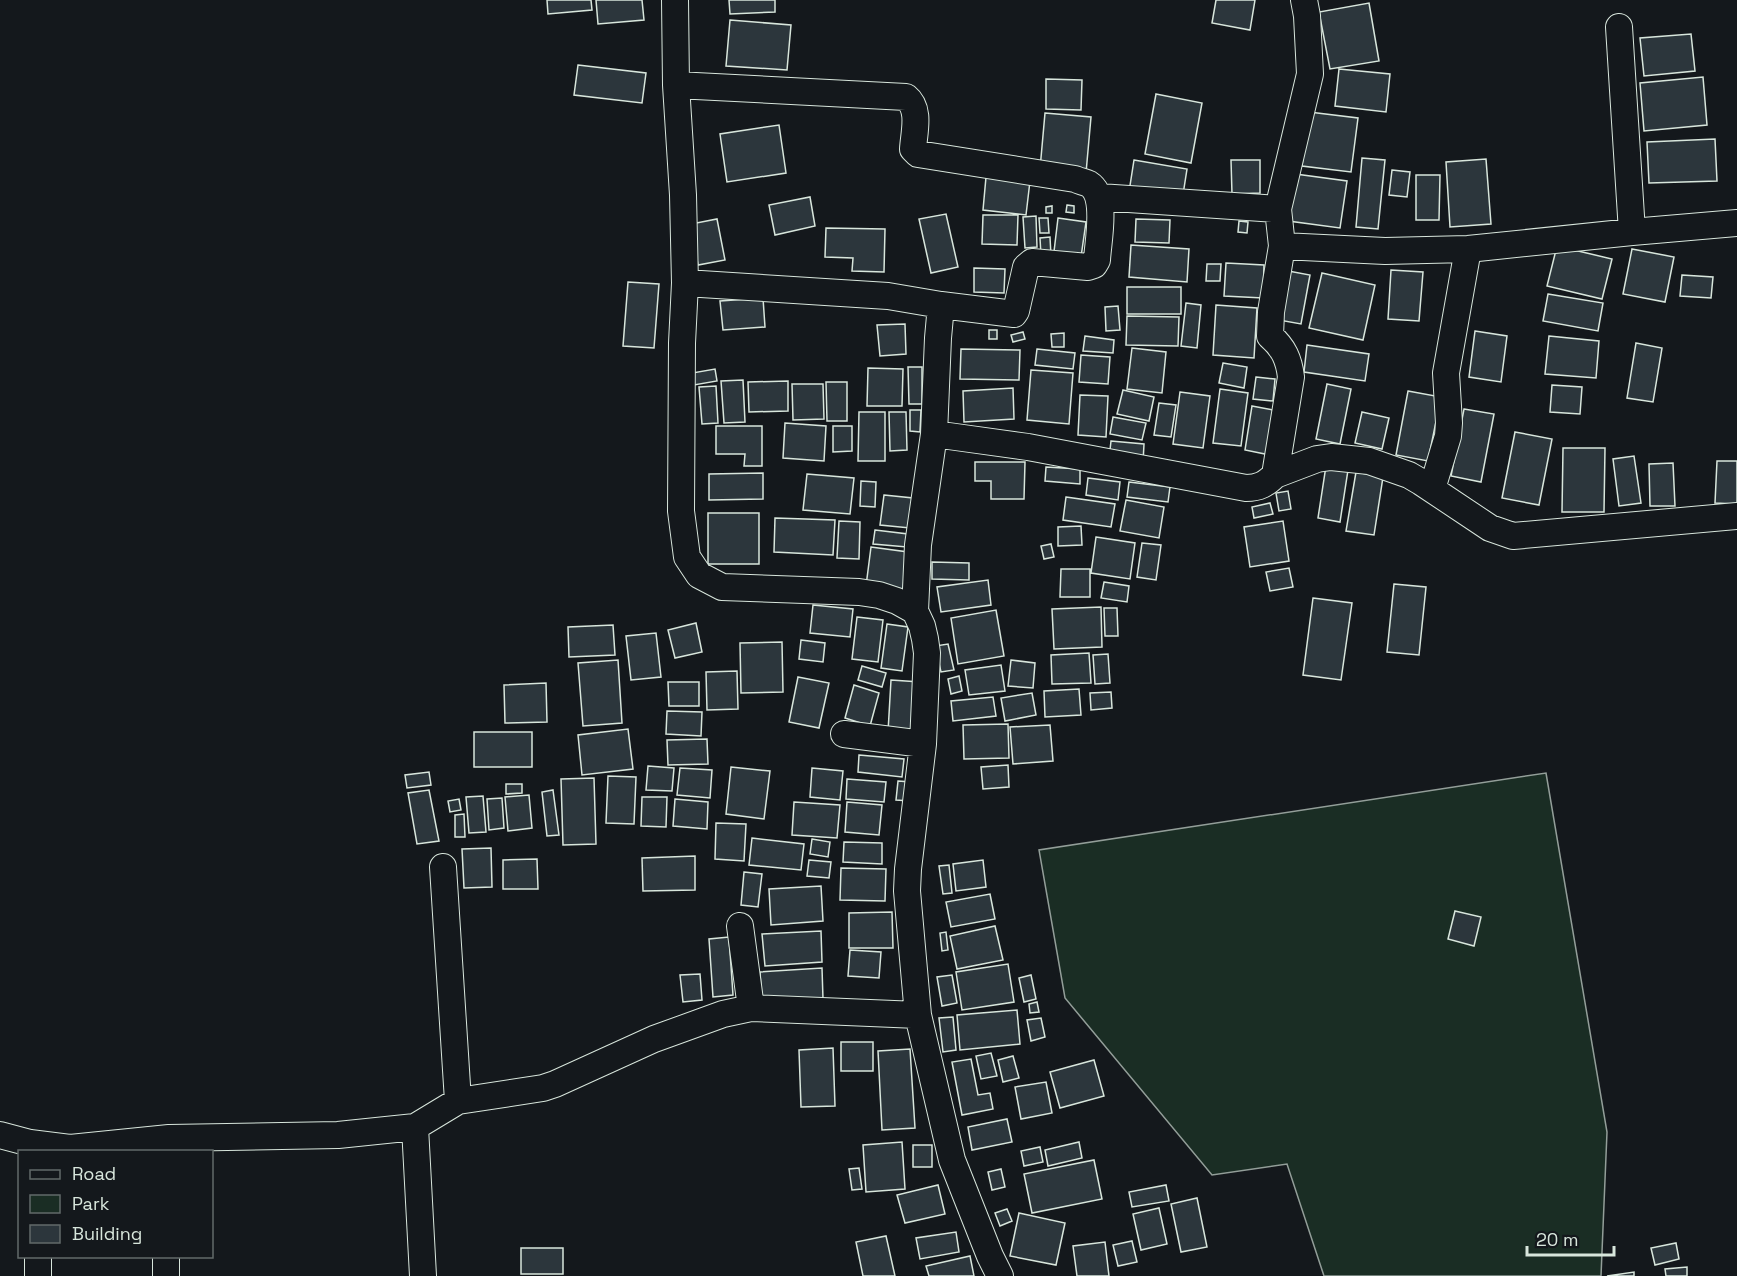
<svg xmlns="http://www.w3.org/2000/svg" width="1737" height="1276" font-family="'Space Grotesk',sans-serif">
<rect width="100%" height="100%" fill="#14181c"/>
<path fill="#1a2d24" stroke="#939e99" stroke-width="1.5" d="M1546 773 1607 1132 1601 1276H1324L1287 1164 1212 1175 1065 998 1039 850Z"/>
<path fill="#2c363c" stroke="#d8e6dc" stroke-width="1.5" d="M547 0H591L592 10 548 14Z
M596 0H642L644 20 598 24Z
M729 0H775V12L730 14Z
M1216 0H1255L1250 30 1212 23Z
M1369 3 1379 61 1330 69 1319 12Z
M730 20 791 25 787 70 726 66Z
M1691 34 1695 71 1644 76 1640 38Z
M578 65 646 73 642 103 574 95Z
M1339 69 1390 74 1386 112 1335 106Z
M1703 77 1707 125 1644 131 1640 83Z
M1046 79 1082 80 1081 110 1046 109Z
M1156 94 1202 103 1191 163 1145 154Z
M1309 112 1358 118 1351 172 1302 166Z
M1045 113 1091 117 1086 173 1040 169Z
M779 125 786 173 727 182 720 134Z
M1715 139 1717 181 1649 183 1647 142Z
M1362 158 1385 160 1378 229 1356 227Z
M1486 159 1491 224 1450 227 1446 162Z
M1134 160 1187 169 1182 201 1129 192Z
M1231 160H1260V193L1232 194Z
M1392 170 1410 172 1407 197 1389 195Z
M1288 173 1347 181 1340 228 1281 220Z
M1416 175H1440L1439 220H1416Z
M986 177 1030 181 1026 215 983 210Z
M810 197 815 226 775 235 769 205Z
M1067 205 1074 206V213L1066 212Z
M1052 206V213H1046V207Z
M946 214 958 267 931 273 919 219Z
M983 215H1018L1017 245 982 244Z
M1036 216 1037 247 1025 248 1023 217Z
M1039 218H1048L1049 233H1040Z
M1058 218 1086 222 1080 264 1053 260Z
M717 219 725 260 698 265 691 224Z
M1136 219 1170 220 1169 243 1135 242Z
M1239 221 1248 222 1247 233 1238 232Z
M826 228 885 229 884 272 852 271 853 258 825 257Z
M1050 237 1051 256H1041L1040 238Z
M1131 245 1189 249 1187 282 1129 277Z
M1557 246 1612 259 1602 299 1547 286Z
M1632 249 1674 257 1665 302 1623 294Z
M1226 263 1264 265 1263 298 1224 296Z
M1207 264H1221L1220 281H1206Z
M974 268 1005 269 1004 293 974 292Z
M1283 270 1310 275 1301 324 1273 319Z
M1391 270 1423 272 1419 321 1388 319Z
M1322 273 1375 285 1363 340 1309 328Z
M1682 275 1713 277 1711 298 1680 296Z
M628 282 659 284 654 348 623 346Z
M1127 287H1181V314H1127Z
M1548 294 1603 303 1598 331 1543 321Z
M763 298 765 327 723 330 720 301Z
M1186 303 1201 305 1197 348 1181 346Z
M1216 305 1257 308 1254 358 1213 355Z
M1118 306 1120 330 1106 331 1105 307Z
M1127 316 1179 317 1178 346 1126 345Z
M905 324 906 354 880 356 877 325Z
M989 330H997V339H989Z
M1475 331 1507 336 1501 382 1469 377Z
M1023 332 1025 339 1013 342 1011 335Z
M1064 333V347H1052L1051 334Z
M1085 336 1114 340 1113 353 1083 351Z
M1549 336 1599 341 1596 378 1545 374Z
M1636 343 1662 348 1653 402 1627 398Z
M1307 345 1369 354 1365 381 1304 372Z
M1132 348 1166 352 1162 393 1127 389Z
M961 349 1020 350 1019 380 960 379Z
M1037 349 1075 353 1073 369 1035 365Z
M1081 355 1110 357 1108 384 1079 382Z
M1223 363 1247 367 1244 388 1219 383Z
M908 367H922V404H909Z
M868 368 903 369 902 406H867Z
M715 369 717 381 694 385 692 373Z
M1031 370 1073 373 1069 424 1027 420Z
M1256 377 1275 379 1273 401 1253 399Z
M743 380 745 422 724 423 721 381Z
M788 381V411L749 412 748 382Z
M826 382H847V421H827Z
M792 384H823L824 419 793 420Z
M1327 384 1351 389 1340 444 1316 439Z
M1552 385 1582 387 1580 414 1550 412Z
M716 386 718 423 702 424 699 387Z
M1013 388 1014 419 964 422 963 391Z
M1220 389 1248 393 1241 446 1213 443Z
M1123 390 1154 397 1149 421 1117 414Z
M1408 391 1441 397 1428 461 1396 455Z
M1180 392 1210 396 1203 448 1173 444Z
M1080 395 1108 396 1106 437 1078 435Z
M1159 403 1176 405 1171 437 1154 435Z
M1252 406 1278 411 1270 455 1245 450Z
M1464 409 1494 414 1481 482 1451 476Z
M910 410H921L920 432 910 431Z
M859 412H885V461H858Z
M889 412H906L907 450 890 451Z
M1362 412 1389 418 1382 449 1355 443Z
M1113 417 1146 423 1142 440 1110 434Z
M785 423 826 426 824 461 783 458Z
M716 426H762V466H744L745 454H716Z
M833 426H852V451L833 452Z
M1515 432 1552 439 1539 505 1502 498Z
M1111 441 1144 444 1143 463 1109 459Z
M1563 448H1605L1604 512H1562Z
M1634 456 1641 503 1619 506 1613 459Z
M1717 461H1737V504L1715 503Z
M975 462H1025L1024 499H991V481H975Z
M1673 463 1675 506H1650L1649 464Z
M1326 466 1348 470 1340 522 1318 518Z
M1046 467 1080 469V484L1045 481Z
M1356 472 1383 477 1374 535 1346 531Z
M763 473V499L709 500V474Z
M807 474 854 478 850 514 803 510Z
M1088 478 1120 482 1118 500 1086 495Z
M861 481 876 482 875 507 860 506Z
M1129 482 1170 487 1168 502 1127 497Z
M1288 491 1291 509 1279 511 1276 493Z
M884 495 913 498 910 528 880 525Z
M1066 497 1115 504 1111 527 1063 520Z
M1126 500 1164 507 1159 538 1120 531Z
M1270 503 1273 514 1254 518 1252 507Z
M708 513H759V564H708Z
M775 518 835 520 833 555 774 552Z
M839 521 860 522 859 559 837 558Z
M1283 521 1289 561 1250 567 1244 527Z
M1081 526 1082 545 1058 546V527Z
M875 530 908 534 907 547 873 544Z
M1096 537 1135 543 1130 579 1091 573Z
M1142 543 1161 545 1156 580 1137 577Z
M1051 544 1054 557 1044 559 1041 546Z
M871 547 908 552 903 591 866 586Z
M932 562 969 563V580L932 579Z
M1289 568 1293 587 1270 591 1266 572Z
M1061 569H1090V597H1060Z
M988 580 991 605 941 612 937 587Z
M1104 582 1129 586 1127 602 1101 598Z
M1394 584 1426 587 1419 655 1387 652Z
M1313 598 1352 603 1341 680 1303 675Z
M813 605 853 609 850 637 810 633Z
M1101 607 1102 647 1054 649 1052 609Z
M1104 608H1117L1118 636H1105Z
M996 610 1004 656 958 664 951 618Z
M857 617 883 620 878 662 852 659Z
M696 623 702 652 675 658 668 630Z
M887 624 908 627 902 671 881 668Z
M613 625 615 655 569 657 568 627Z
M656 633 661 677 631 680 626 636Z
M801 640 825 643 823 662 799 659Z
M782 642 783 692 741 693 740 643Z
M948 644 954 670 941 672 935 646Z
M1089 653 1091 683 1052 684 1051 655Z
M1108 654 1110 683 1095 684 1093 655Z
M618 660 622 723 583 726 578 663Z
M1011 660 1035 663 1033 688 1008 686Z
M1001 665 1005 691 969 695 965 670Z
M862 666 886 673 882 687 858 680Z
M737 671 738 709 707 710 706 672Z
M959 676 962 691 951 694 948 679Z
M798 677 829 683 819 728 789 722Z
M891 680 920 682 917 734 888 732Z
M668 682H699V706H669Z
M546 683 547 722 505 723 504 685Z
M854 685 879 693 870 726 845 718Z
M1079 689 1081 715 1045 717 1044 691Z
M1111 692 1112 708 1091 710 1090 693Z
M1032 693 1036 715 1005 721 1001 698Z
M993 697 996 716 953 721 951 701Z
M667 711 702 712 701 736 666 734Z
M1008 724 1009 758 964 759 963 725Z
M1050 725 1053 761 1013 764 1010 727Z
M628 729 633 769 582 775 578 735Z
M474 732H532V767H474Z
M707 739 708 764 668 765 667 740Z
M859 755 904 759 902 777 858 772Z
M1008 765 1009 787 983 789 981 767Z
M648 766 674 768 672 791 646 790Z
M731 767 770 771 764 819 726 814Z
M680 768 712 770 710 798 677 795Z
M812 768 843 771 840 800 810 797Z
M429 772 431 785 407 788 405 775Z
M608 776 636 777 634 824 606 823Z
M594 778 596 844 563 845 561 779Z
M847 779 886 782 884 802 846 799Z
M898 781 911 782 910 801 896 800Z
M506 784H522V793L506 794Z
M429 790 439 841 417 844 408 793Z
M553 790 559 835 547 836 542 792Z
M529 795 532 828 508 831 505 797Z
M483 796 486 832 469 833 466 797Z
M642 797H667L666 827 641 826Z
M502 798 504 828 489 830 487 799Z
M459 799 461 810 450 812 448 801Z
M675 799 708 802 707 829 673 826Z
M794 802 840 805 837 838 792 835Z
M847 802 882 805 879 835 845 832Z
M464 814 465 837H455V815Z
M716 823 746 824 744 861 715 859Z
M752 838 804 844 801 870 749 865Z
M812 839 830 842 828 857 810 854Z
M844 842 882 843V864L843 862Z
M491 848 492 887 464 888 462 849Z
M695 856V890L643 891 642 858Z
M537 859 538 889H503V860Z
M809 860 831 862 829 878 807 876Z
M983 860 986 887 956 891 953 864Z
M949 865 952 893 943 894 939 866Z
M841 868 886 869 885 901 840 900Z
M744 872 762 874 758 907 741 905Z
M821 886 823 921 771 925 769 889Z
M990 894 995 919 951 927 946 902Z
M1455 911 1481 917 1474 946 1448 939Z
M892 912 893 948H849V913Z
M995 926 1003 960 957 969 950 936Z
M821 931 822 962 765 966 762 934Z
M946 932 948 950 942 951 940 933Z
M729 937 733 995 713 997 709 939Z
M850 950 881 952 879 978 848 976Z
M1008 964 1014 1002 962 1010 956 972Z
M822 968 823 999 762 1002 760 972Z
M700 974 702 1000 683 1002 680 975Z
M952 975 957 1003 942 1006 937 977Z
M1031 975 1036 999 1024 1002 1019 978Z
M1037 1002 1039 1012 1030 1013 1029 1004Z
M1017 1010 1020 1044 960 1050 957 1015Z
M953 1017 956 1050 943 1052 939 1018Z
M1041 1018 1045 1037 1031 1041 1027 1020Z
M841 1042H873V1071H841Z
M833 1048 835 1106 801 1107 799 1050Z
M910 1049 915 1128 882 1130 878 1051Z
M991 1053 997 1076 981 1079 976 1056Z
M1013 1056 1019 1078 1003 1082 998 1060Z
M971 1059 978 1095 990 1093 993 1109 962 1115 952 1062Z
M1094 1060 1104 1096 1060 1108 1050 1072Z
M1046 1082 1052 1113 1021 1119 1015 1087Z
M1007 1119 1012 1142 972 1150 968 1127Z
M902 1142 905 1189 866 1192 863 1145Z
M1079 1142 1082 1158 1048 1166 1045 1150Z
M913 1145H932V1167H913Z
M1040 1147 1043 1162 1024 1166 1021 1151Z
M1094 1160 1102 1199 1032 1213 1024 1174Z
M859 1168 862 1189 852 1190 849 1169Z
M1001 1169 1005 1187 992 1190 988 1172Z
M938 1185 945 1214 905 1223 897 1195Z
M1166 1185 1169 1201 1132 1207 1129 1192Z
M1197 1198 1207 1247 1181 1252 1171 1204Z
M1159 1208 1167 1244 1141 1250 1133 1214Z
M1007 1209 1012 1221 1000 1226 995 1213Z
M1019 1213 1065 1223 1056 1265 1010 1256Z
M956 1232 959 1252 920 1259 916 1238Z
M886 1236 895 1276H863L856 1242Z
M1132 1241 1137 1262 1118 1266 1113 1245Z
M1105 1242 1109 1276H1077L1073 1246Z
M1676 1243 1679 1259 1655 1265 1651 1248Z
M521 1248H563V1274H521Z
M970 1256 974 1276H929L926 1266Z
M1687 1267V1276H1666L1665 1269Z
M1634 1272V1276H1607Z"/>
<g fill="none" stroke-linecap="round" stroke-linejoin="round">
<g stroke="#d8e6dc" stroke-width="28">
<path id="minor" d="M675 0 676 85 683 195 685 283 682 343 681 511 687 557 699 575 722 587 859 592 879 595 897 601 915 611 922 626 925 639 927 653 923 744 908 869 907 891 918 1015 952 1160 990 1256 1000 1276
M1619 27 1632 232
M676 85 906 97C921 109 914 132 913 149L918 154 1075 179C1079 181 1085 182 1089 184 1108 196 1098 240 1097 260L1094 265 1088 267 1032 262 1026 267 1016 311 1014 314 941 305
M1099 197 1278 209 1282 246
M1278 209 1310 74 1307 16 1304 0
M685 283 888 296 941 305 938 338 934 434
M1275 475 1317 459 1331 457 1369 461 1409 475 1421 482 1490 528 1513 536 1737 516
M1432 489 1448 436 1449 423 1446 373 1468 249
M915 611 918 545 934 434 1028 447 1246 488C1259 488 1266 484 1275 475L1291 377C1289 360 1284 348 1270 336L1271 312 1282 246 1385 251 1468 249 1632 232 1737 223
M844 734 923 744
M443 867 458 1101
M740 926 751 1008
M415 1127 423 1276
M0 1135 30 1143 70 1148 169 1138 338 1135 415 1127 458 1101 543 1088 555 1084 654 1039 723 1014 751 1008 918 1015
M38 1276V1256
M166 1276V1256"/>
</g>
<use href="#minor" stroke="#14181c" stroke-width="26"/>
</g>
<rect x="18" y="1150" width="195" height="108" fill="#14181c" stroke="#626a69" stroke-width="1.5"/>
<rect x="30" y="1170" width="30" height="9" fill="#14181c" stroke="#626a69" stroke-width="1.5"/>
<text x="72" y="1180" font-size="18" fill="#d8e6dc">Road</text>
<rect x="30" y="1195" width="30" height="18" fill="#1a2d24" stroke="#626a69" stroke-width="1.5"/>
<text x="72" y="1210" font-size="18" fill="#d8e6dc">Park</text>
<rect x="30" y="1225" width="30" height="18" fill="#2c363c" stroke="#626a69" stroke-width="1.5"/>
<text x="72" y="1240" font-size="18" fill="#d8e6dc">Building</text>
<path d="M1527 1246v9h87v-9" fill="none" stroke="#d8e6dc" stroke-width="3"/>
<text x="1536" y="1246" font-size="18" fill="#d8e6dc" stroke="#14181c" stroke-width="4.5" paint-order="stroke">20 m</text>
</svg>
